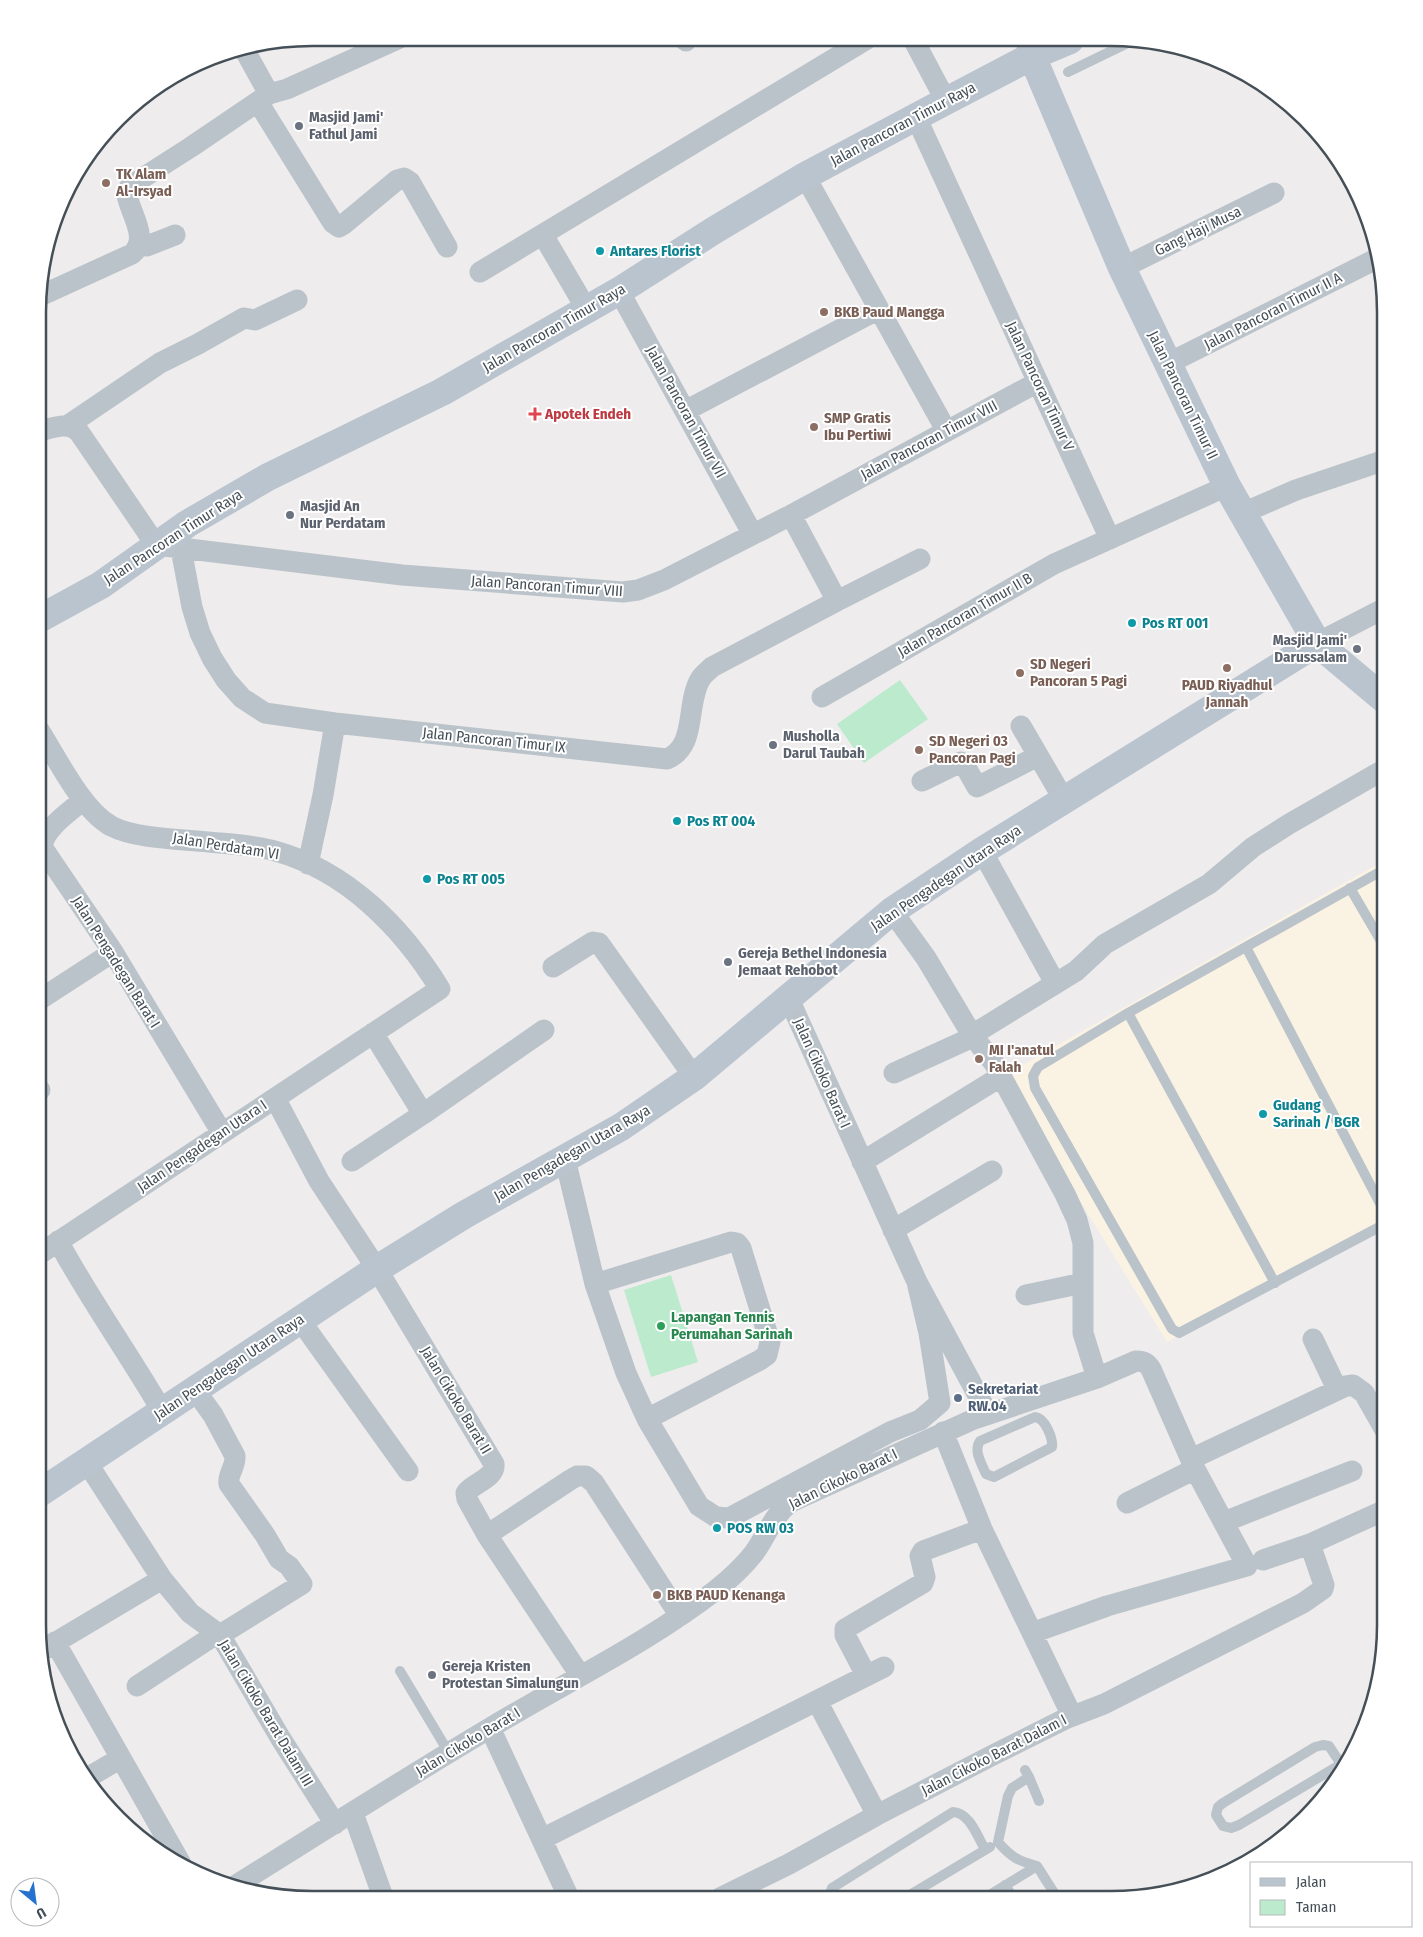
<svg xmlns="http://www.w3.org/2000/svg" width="1423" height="1937" font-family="'Fira Sans Condensed',sans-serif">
<rect width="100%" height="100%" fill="#eeecec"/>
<path fill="#faf3e4" d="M1385 860V1229L1167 1342 1003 1076Z"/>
<path fill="#bceacd" d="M900 680 928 719 864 763 837 724Z
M671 1275 698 1362 651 1377 624 1290Z"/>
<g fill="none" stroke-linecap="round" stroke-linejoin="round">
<path stroke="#bbc3ca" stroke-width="10" d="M1068 72 1134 40
M1350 888 1385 948
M1246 947 1385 1213
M1128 1013 1275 1283
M1385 1224 1179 1333 1172 1329 1035 1088 1033 1076 1038 1067 1128 1013 1385 869
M1035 1417C1045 1418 1053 1438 1052 1447L994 1477 986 1474C982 1464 973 1451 980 1441Z
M400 1671 449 1753
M1341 1764 1329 1746 1323 1745 1315 1747 1223 1803 1218 1807 1216 1815 1223 1826 1231 1828 1239 1825 1348 1760
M1025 1770 1029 1777 1012 1788 1008 1796 998 1842C1011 1857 1018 1861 1037 1866L1058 1899
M1029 1777 1039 1801
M1005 1885 1014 1899
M828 1899 832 1888 953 1812C970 1813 977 1836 985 1849
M903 1899 990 1847
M983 1899 1037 1866"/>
<path stroke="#bbc3ca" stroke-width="21" d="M684 39 686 41
M913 39 946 101
M1025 40 1032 56
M244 49 269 94
M258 102 333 223 339 227 344 224 397 180 404 178 410 182 447 247
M916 117 1110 539
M805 176 946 430
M543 235 587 310
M140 243 147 246 175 235
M1122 268 1274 193
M480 272 867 39
M619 291 752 533
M40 296 132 254C150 239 130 213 127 195L130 186 191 147 269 94 287 89 400 38
M1167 364 1378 258
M685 411 879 309
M67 426 160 363 198 344 244 318 255 320 297 300
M40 431C53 428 68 421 79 432L156 545 402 575 623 592 638 590 664 580 791 515 1038 382
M1243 513 1296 490 1385 460
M181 549 192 607 200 633 212 658 226 680 242 698 265 713 335 723 667 759C698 746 685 703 701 678 704 674 708 671 712 667L837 601 791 515
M837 601 920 559
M1317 643 1385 608
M822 697 1054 564 1227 486
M1021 726 1064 800
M922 781 961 762 964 764 977 787 1038 756
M83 800C70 812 44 828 42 847L113 952 222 1133
M982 851 1055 983
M308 864 323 795 335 723
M892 911 926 958 972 1035 994 1063 1065 1194 1077 1220 1083 1243V1333L1097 1378
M553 967 593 942 599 943 694 1077
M789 999 917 1282 988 1414
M39 1000 113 952
M972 1035 1076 971 1105 944 1209 884 1253 847 1289 824 1385 769
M894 1073 973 1037
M38 1088 40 1090
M275 1098 319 1181 377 1269 494 1464C496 1478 473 1483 466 1493L467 1499 487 1535 580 1675
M423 1114 544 1030
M565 1159 595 1284 626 1373 647 1419 699 1506 716 1517 729 1518 890 1432 920 1420 940 1403 929 1333 917 1282
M352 1161 423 1114 373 1033
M862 1162 1000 1077
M893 1230 992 1171
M58 1241C90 1300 129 1354 162 1411
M38 1255 440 989C402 927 347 871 275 851 254 845 230 844 208 842 180 839 136 839 111 826 82 810 57 758 39 730
M595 1284 731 1242 737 1243 741 1248 770 1342 767 1355 760 1360 647 1419
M1026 1295 1083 1283
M300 1320 408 1471
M1313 1339 1337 1389
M195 1390 213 1415 235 1456C236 1467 227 1474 229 1484L265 1535 279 1559 289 1566 302 1584 220 1635
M943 1432 982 1529 1072 1716
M1191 1459 1346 1386 1353 1385 1364 1393 1385 1430
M86 1461 162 1579 190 1613 220 1635 281 1739 335 1824
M1127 1503 1195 1469
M1224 1522 1352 1471
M487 1535 570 1480 577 1476H586L594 1483 680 1616
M1263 1560 1310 1544 1385 1510
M55 1642 181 1864
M41 1651 162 1579
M866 1675 845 1635V1629L923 1583 925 1577 920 1556 923 1551 982 1529
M137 1686 218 1633
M817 1701 877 1815
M490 1728 569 1898
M87 1778 121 1758
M353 1813 383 1897
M542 1839 884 1667
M233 1887C318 1834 404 1779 490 1728 566 1682 646 1644 716 1590 730 1579 743 1567 754 1553 767 1535 773 1515 791 1502L974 1419 1097 1378 1136 1361C1144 1361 1147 1363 1151 1369L1195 1469 1247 1566 1107 1606 1032 1633
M720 1898 789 1864 877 1815 991 1756 1065 1719 1104 1704 1303 1603 1323 1589 1324 1585 1310 1544"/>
<path stroke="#bac4cf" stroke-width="28" d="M1032 56 1122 268 1227 486 1317 643 1385 700
M39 619 101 585 187 524 268 477 442 392 619 291 713 231 805 176 946 101 1032 56 1070 40
M38 1494 377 1269 464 1215 621 1127 694 1077 892 911 982 851 1317 643"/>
</g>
<g fill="#6b7280" stroke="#fff" stroke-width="2">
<circle cx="299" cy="126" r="5"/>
<circle cx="290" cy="515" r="5"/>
<circle cx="1357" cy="649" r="5"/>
<circle cx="773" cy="745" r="5"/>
<circle cx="728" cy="962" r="5"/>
<circle cx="432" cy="1675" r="5"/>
</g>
<g fill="#8d6e63" stroke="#fff" stroke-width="2">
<circle cx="106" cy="183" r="5"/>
<circle cx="824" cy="312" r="5"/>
<circle cx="814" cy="427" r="5"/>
<circle cx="1227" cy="668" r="5"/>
<circle cx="1020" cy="673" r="5"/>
<circle cx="919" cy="750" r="5"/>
<circle cx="979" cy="1059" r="5"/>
<circle cx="657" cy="1595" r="5"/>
</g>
<g fill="#0f9aa8" stroke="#fff" stroke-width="2">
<circle cx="600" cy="251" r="5"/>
<circle cx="1132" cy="623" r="5"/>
<circle cx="677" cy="821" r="5"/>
<circle cx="427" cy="879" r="5"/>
<circle cx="1263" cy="1114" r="5"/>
<circle cx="717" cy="1528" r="5"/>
</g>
<path fill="#e0444e" stroke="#fff" stroke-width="2" d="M532.5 406.5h5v5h5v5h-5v5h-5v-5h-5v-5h5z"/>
<circle fill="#2e9e5b" stroke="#fff" stroke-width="2" cx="661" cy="1326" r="5"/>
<circle fill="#5c6f8a" stroke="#fff" stroke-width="2" cx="958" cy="1398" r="5"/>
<g text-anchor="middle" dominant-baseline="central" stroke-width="4" stroke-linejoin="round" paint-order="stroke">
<g font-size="15" font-weight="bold" fill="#5b616d" stroke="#fff" text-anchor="start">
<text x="309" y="117">Masjid Jami'<tspan x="309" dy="17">Fathul Jami</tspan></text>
<text x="300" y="506">Masjid An<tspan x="300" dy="17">Nur Perdatam</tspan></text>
<text x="1347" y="640" text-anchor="end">Masjid Jami'<tspan x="1347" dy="17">Darussalam</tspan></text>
<text x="783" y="736">Musholla<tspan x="783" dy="17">Darul Taubah</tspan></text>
<text x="738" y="953">Gereja Bethel Indonesia<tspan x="738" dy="17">Jemaat Rehobot</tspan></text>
<text x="442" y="1666">Gereja Kristen<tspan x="442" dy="17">Protestan Simalungun</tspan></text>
</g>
<g font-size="15" fill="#454f57" stroke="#fff">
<text transform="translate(903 124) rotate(-28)">Jalan Pancoran Timur Raya</text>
<text transform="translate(1198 231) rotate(-26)">Gang Haji Musa</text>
<text transform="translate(1273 311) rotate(-27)">Jalan Pancoran Timur II A</text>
<text transform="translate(554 328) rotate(-30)">Jalan Pancoran Timur Raya</text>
<text transform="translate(1040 386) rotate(65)">Jalan Pancoran Timur V</text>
<text transform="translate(1183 395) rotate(64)">Jalan Pancoran Timur II</text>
<text transform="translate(686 412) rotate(61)">Jalan Pancoran Timur VII</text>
<text transform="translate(929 440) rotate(-28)">Jalan Pancoran Timur VIII</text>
<text transform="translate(173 537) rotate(-33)">Jalan Pancoran Timur Raya</text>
<text transform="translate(547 586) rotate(4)">Jalan Pancoran Timur VIII</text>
<text transform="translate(965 615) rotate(-30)">Jalan Pancoran Timur II B</text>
<text transform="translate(494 740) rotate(6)">Jalan Pancoran Timur IX</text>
<text transform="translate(226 846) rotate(9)">Jalan Perdatam VI</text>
<text transform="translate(946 878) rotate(-34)">Jalan Pengadegan Utara Raya</text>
<text transform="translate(116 962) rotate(58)">Jalan Pengadegan Barat I</text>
<text transform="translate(822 1073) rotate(66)">Jalan Cikoko Barat I</text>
<text transform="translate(202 1146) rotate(-34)">Jalan Pengadegan Utara I</text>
<text transform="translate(572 1153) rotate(-30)">Jalan Pengadegan Utara Raya</text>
<text transform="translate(229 1367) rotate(-34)">Jalan Pengadegan Utara Raya</text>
<text transform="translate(456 1400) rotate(59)">Jalan Cikoko Barat II</text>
<text transform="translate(843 1479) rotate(-26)">Jalan Cikoko Barat I</text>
<text transform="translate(266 1713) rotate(59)">Jalan Cikoko Barat Dalam III</text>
<text transform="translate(468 1742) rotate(-31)">Jalan Cikoko Barat I</text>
<text transform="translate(994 1755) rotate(-27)">Jalan Cikoko Barat Dalam I</text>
</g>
<g font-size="15" font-weight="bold" fill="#785e54" stroke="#fff" text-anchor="start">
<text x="116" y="174">TK Alam<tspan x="116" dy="17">Al-Irsyad</tspan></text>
<text x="834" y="312">BKB Paud Mangga</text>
<text x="824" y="418">SMP Gratis<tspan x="824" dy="17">Ibu Pertiwi</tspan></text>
<text x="1030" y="664">SD Negeri<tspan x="1030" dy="17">Pancoran 5 Pagi</tspan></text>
<text x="1227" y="685" text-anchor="middle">PAUD Riyadhul<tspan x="1227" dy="17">Jannah</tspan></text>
<text x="929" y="741">SD Negeri 03<tspan x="929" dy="17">Pancoran Pagi</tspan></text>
<text x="989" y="1050">MI I'anatul<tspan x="989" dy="17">Falah</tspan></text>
<text x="667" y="1595">BKB PAUD Kenanga</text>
</g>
<g font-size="15" font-weight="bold" fill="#0d838f" stroke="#fff" text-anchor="start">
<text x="610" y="251">Antares Florist</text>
<text x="1142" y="623">Pos RT 001</text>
<text x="687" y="821">Pos RT 004</text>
<text x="437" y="879">Pos RT 005</text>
<text x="1273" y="1105">Gudang<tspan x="1273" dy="17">Sarinah / BGR</tspan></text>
<text x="727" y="1528">POS RW 03</text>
</g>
<g font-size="15" font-weight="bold" fill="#be3a42" stroke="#fff" text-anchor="start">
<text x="545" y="414">Apotek Endeh</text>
</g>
<g font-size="15" font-weight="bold" fill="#27864d" stroke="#fff" text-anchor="start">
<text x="671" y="1317">Lapangan Tennis<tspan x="671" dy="17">Perumahan Sarinah</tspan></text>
</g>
<g font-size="15" font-weight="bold" fill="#4e5e75" stroke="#fff" text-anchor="start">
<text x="968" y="1389">Sekretariat<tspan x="968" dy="17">RW.04</tspan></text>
</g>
</g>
<path d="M0 0H1423V1937H0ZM312 46H1111A266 266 0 0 1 1377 312V1625A266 266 0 0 1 1111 1891H312A266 266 0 0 1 46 1625V312A266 266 0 0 1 312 46Z" fill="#fff" fill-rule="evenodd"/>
<path fill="none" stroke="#454f57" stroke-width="2.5" d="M312 46H1111A266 266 0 0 1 1377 312V1625A266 266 0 0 1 1111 1891H312A266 266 0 0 1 46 1625V312A266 266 0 0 1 312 46Z"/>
<rect x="1250" y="1862" width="162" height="65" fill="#ffffff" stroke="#b5b9bc"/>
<rect x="1260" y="1878" width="25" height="8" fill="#bac4cf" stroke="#b5b9bc"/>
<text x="1296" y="1887" font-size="15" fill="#454f57">Jalan</text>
<rect x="1260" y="1900" width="25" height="15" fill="#bceacd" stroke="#b5b9bc"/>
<text x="1296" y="1912" font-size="15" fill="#454f57">Taman</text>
<g transform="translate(35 1902) rotate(151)"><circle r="24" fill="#ffffff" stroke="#b5b9bc"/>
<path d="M0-4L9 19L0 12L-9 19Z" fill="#2572cf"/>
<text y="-8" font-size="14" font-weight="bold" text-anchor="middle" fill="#454f57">U</text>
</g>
</svg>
